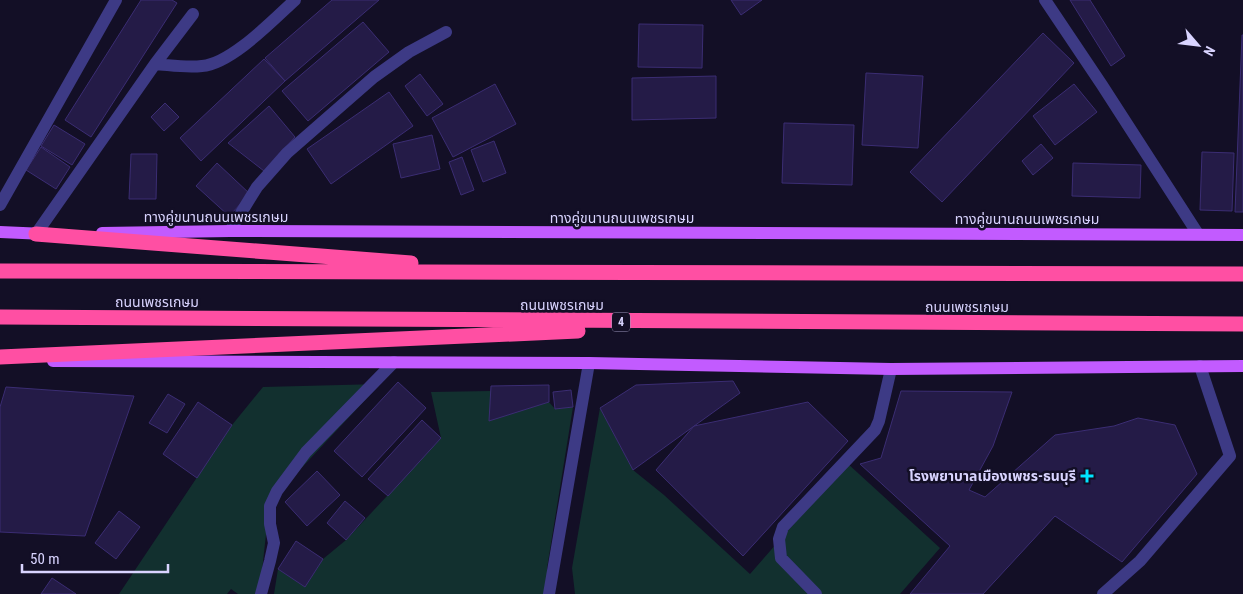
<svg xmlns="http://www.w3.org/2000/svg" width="1243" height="594" font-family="'Roboto Condensed','Noto Sans Thai',sans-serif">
<rect width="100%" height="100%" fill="#130f26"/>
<path fill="#12302f" d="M380 384 280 491 269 507 261 580 255 594H238L231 589 227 594H119L232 425 263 387Z
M491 391 489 420 549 402 555 409 573 407 547 568 548 594H274L278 569 305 587 323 559 346 540 441 438 431 392Z
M600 408 633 470 664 495 750 574 847 463 940 548 900 594H575L572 568Z"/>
<path fill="#241b47" stroke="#3b2d73" d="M141 0H172L177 3 91 137 65 120Z
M332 0H379L285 81 265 58Z
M731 0H762L741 15Z
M1070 0H1090L1125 56 1111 66Z
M363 22 389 52 308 121 282 91Z
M639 24 703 25 702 68 638 67Z
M1043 33 1074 63 942 202 910 172Z
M1242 35H1243V212H1235Z
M264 59 285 81 201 161 180 138Z
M866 73 923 76 918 148 862 145Z
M420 74 443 104 427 116 405 86Z
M716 76V118L632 120V78Z
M495 84 516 124 453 157 432 118Z
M1074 84 1097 112 1055 145 1033 116Z
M389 92 413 126 331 184 307 149Z
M165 103 179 117 164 131 151 117Z
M269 106 295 137 264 171 228 143Z
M784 123 854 125 852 185 782 183Z
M54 125 85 144 72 165 41 146Z
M432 135 440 169 401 178 393 144Z
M494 141 506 173 483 182 471 150Z
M1041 144 1053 158 1033 175 1022 161Z
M41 147 70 167 56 189 26 170Z
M1202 152 1234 153 1232 211 1200 210Z
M131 154H157L156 199H129Z
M462 157 474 190 461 195 449 162Z
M217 163 250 194 229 216 196 186Z
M1073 163 1141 165 1140 198 1072 196Z
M733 381 740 393 633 470 600 408 636 385Z
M398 382 426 408 362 477 334 451Z
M549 385V402L489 421 491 386Z
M6 387 134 396 85 536 0 532V407Z
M571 390 573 407 555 409 553 392Z
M901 391 1012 392 993 446 969 490 985 497 1055 435 1114 426 1138 418 1175 425 1197 474 1122 562 1055 516 983 594H910L950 546 860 464 881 458Z
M168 394 185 404 167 433 149 423Z
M198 402 232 425 197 478 163 454Z
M808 402 848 441 743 556 656 470 694 426Z
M422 420 441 438 388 496 368 479Z
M317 471 340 495 307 526 285 502Z
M345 501 365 518 346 540 327 523Z
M119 511 140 527 116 559 95 543Z
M296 541 323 559 305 587 278 569Z
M52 578 76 594H41Z"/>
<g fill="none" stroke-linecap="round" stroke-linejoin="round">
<path stroke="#3d3a85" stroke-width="12" d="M1045 0 1102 85 1198 234
M155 64C170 65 186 68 202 66 231 64 273 20 295 0
M0 205 116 0
M230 231 257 187 287 153 374 77 409 52 446 32
M36 234 155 64 193 14
M261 594 270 561 274 543 270 524V506L277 491 306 452 394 362
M549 594 589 363
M816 594 781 558 779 539 783 527 875 430 879 421 891 369
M1103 594 1140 561 1230 456 1200 366"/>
<path stroke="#c25bff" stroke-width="12" d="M0 232 45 234
M102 233 230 231 1243 235
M53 361 589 363 891 369 1243 366"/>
<path stroke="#ff4fa3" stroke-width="15" d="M36 234 411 263
M0 271 1243 274
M0 317 1243 324
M0 357 578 331"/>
</g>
<path fill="#00e5ff" stroke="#130f26" stroke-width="2" d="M1084.5 468.5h5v5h5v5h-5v5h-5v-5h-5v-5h5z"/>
<g text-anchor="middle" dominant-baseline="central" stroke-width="5" stroke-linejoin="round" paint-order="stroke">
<rect fill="#130f26" stroke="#9e99be" stroke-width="1" x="612" y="312.5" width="18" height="19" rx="4"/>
<g font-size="12" font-weight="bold" fill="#d9d4ff">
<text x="621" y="322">4</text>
</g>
<g font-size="14" fill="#d9d4ff" stroke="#130f26">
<text x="216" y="217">ทางคู่ขนานถนนเพชรเกษม</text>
<text x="622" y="218">ทางคู่ขนานถนนเพชรเกษม</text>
<text x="1027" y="219">ทางคู่ขนานถนนเพชรเกษม</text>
<text x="157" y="302">ถนนเพชรเกษม</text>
<text x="562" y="305">ถนนเพชรเกษม</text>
<text x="967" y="307">ถนนเพชรเกษม</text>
</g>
<g font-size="14" font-weight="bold" fill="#d9d4ff" stroke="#130f26" text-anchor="end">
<text x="1076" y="476">โรงพยาบาลเมืองเพชร-ธนบุรี</text>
</g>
</g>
<g transform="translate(1198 45) rotate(118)" stroke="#130f26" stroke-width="4" paint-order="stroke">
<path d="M0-4L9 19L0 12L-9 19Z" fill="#d9d4ff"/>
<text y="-8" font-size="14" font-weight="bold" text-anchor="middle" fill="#d9d4ff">N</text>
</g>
<path d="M22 564v8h146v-8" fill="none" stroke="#d9d4ff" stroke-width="2.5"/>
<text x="30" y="564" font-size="15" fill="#d9d4ff" stroke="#130f26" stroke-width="4" paint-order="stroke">50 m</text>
</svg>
